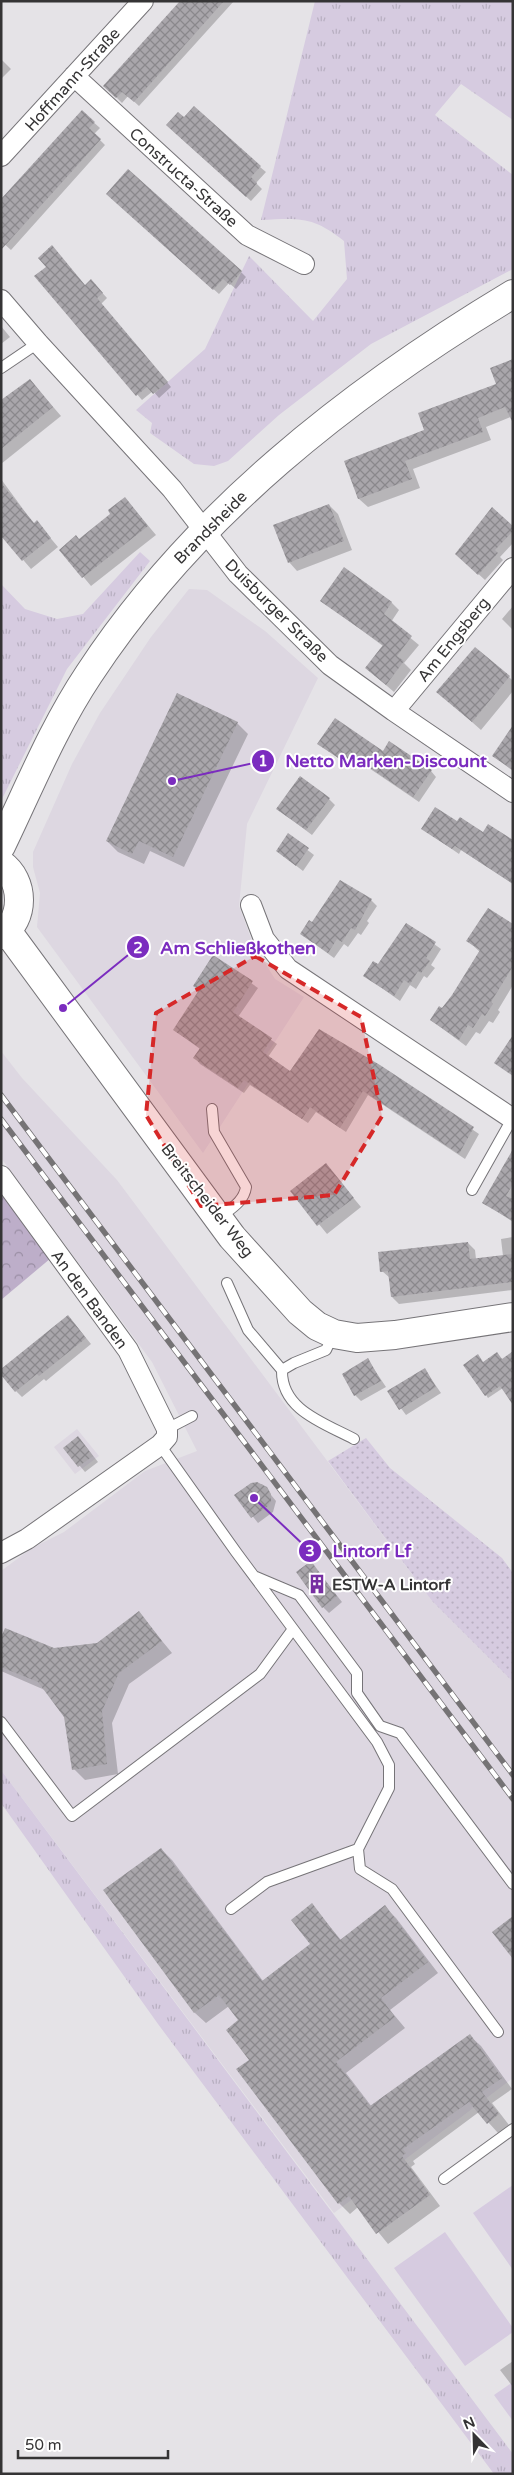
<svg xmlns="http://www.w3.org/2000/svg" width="514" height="2475" font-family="'Varela Round',sans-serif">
	<defs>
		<pattern id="grass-tufts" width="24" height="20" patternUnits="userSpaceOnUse" patternTransform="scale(1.25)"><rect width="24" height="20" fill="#d6cbe0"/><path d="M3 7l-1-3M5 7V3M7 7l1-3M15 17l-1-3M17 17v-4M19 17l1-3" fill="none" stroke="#b8afc1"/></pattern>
		<pattern id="forest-crowns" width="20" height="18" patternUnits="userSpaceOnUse" patternTransform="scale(1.25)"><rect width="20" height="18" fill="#bdaec9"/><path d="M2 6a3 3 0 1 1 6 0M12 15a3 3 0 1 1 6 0" fill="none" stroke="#9a8ea4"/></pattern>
		<pattern id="garden-dots" width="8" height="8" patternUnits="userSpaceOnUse" patternTransform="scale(1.25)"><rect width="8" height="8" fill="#d6cbe0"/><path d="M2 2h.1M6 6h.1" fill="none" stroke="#b8afc1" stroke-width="1.8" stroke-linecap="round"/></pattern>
		<pattern id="building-cross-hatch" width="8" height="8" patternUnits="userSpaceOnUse" patternTransform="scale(1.25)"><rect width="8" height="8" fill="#a9a6ab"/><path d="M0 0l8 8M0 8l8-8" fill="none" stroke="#8a888c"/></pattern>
	</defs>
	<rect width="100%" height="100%" fill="#e5e3e7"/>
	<path fill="#ddd7e1" d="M189,589L207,590L265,631L318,678L247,824L239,906L253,944L275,979L304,997L203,1153L37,927L40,893L33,867V852L72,764L100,713L151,637Z
		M1,1051L22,1078L117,1180L432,1601L513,1682V2078L334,2213L1,1770V1571L32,1548L64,1532L145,1471L197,1451L152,1362L1,1158Z
		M77,1429L99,1456L75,1474L54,1447Z"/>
	<path fill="url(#grass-tufts)" d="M315,1H513V120L461,84L435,115L513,175V269L371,344L279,415L228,461L214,466L194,464L150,433L152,423L136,410L205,349L249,256L313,321L347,279L344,241C313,216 299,218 261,220Z
		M140,552L150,561L67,669L1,801V584L25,609L57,619L83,614Z
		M1,1770L513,2454V2474H494L158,2024L1,1803Z"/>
	<path fill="url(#forest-crowns)" d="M1,1189L51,1258L1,1300Z"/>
	<path fill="url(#garden-dots)" d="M366,1438L390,1468L502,1558L513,1573V1682L432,1601L328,1461Z"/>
	<path fill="#d6cbe0" d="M513,2185V2270L473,2213Z
		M445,2232L513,2328V2332L465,2366L394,2268Z
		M513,2382V2421L494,2395Z"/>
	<path fill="#0003" d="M181,1H234L139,106L128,96L122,103L105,86Z
		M1,59L11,69L1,79Z
		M82,112L100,128L94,134L105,145L11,250L1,241Z
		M172,130L260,167L266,172L256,183L262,189L251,201Z
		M113,199L241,272L246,277L236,289L229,283L219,294Z
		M36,277L85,286H96L107,298L101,304L171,387L159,398L153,391L142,400Z
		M1,326L10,337L1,344Z
		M30,380L61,416L1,464V406Z
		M498,384L513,416L486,427L491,440L413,469L420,488L368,507L359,499L346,462L426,431Z
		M1,479L34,524L37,522L58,547L31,569L1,534Z
		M125,498L156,535L91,586L61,550L79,540L112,514Z
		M329,505L338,514L352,550L297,571L289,562Z
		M492,509L513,527V543L500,557L503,560L485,580L462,559L476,532L474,530Z
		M322,601L392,603L399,610L391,622L419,645L404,663L411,670L394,692L366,668L383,646Z
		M513,606V630L502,619Z
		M509,677L513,681V691L481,730L438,692Z
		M237,723L248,734L184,867L150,851L144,864L118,852L107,841Z
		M513,727V771L493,756Z
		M319,744L383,753L431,771L436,777L419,802L360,762L355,770Z
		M329,799L335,805L312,835L284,814Z
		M457,823L483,834L513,841V884L461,850L459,854L423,829Z
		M288,835L314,855L303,871L277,851Z
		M371,900L377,906L367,921L369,923L361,935L358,933L348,947L344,944L334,958L301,934L312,924Z
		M406,924L441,949L431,965L435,968L427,978L424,976L416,989L410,985L400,1001L365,976L378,966Z
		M513,926V985L498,1010L500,1012L493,1023L489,1021L480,1034L476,1032L466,1046L431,1020L453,996L480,952L468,941Z
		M213,956L258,988L238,1017L277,1044L268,1057L291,1072L379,1066L479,1134L465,1159L368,1095L346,1132L316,1112L308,1123L250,1085L244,1093L200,1064L195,1058L200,1049L174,1030L200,991L194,985Z
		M513,1163V1222L484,1203Z
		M326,1165L361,1207L327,1234L292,1191Z
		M513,1237V1290L399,1304L392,1297L390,1278L382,1271L468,1243L475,1250L476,1259L503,1256L501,1239Z
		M73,1322L91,1344L46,1381L44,1379L22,1397L16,1391Z
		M368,1360L386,1387L361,1401L355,1395Z
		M483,1363L503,1388L488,1398L486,1395Z
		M425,1370L441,1393L406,1415L389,1392Z
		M84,1444L98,1462L85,1472L65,1448Z
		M251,1484H262L276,1501L273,1512L258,1523L236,1495Z
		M311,1563L342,1602L329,1613L323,1607Z
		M139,1613L172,1653L129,1684L112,1723L118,1774L85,1780L74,1769L66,1717L47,1691L1,1671V1640L53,1649L98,1644Z
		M161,1849L172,1860L263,1981L311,1944L312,1905L341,1940L385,1907L396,1918L438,1973L390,2010L405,2028L346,2073L372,2107L470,2036L481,2046L512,2089L492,2103L509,2125L498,2133L479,2112L413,2161L415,2164L411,2167L440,2206L388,2244L358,2207L350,2214L339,2203L250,2060L240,2021L229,2006L206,2023L195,2013L105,1891Z
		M513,2361V2387L500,2370Z"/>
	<path fill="url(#building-cross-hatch)" d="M180,1H224L134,102L122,92L116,98L103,86Z
		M194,106L261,166L251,177L257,183L246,197L166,125L178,112L184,117Z
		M82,110L95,122L89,128L101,139L1,250V199Z
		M128,169L242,271L230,285L223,279L213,290L106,194Z
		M52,245L85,285L91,279L103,293L97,298L168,382L153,394L147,387L136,396L34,276L46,267L38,258Z
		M513,359V423L505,407L478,418L483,432L405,461L412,479L358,499L344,461L424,430L418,413L496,384L490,368Z
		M30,379L53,407L1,449V400Z
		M1,483L34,523L37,520L51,538L22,561L1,536Z
		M125,497L148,526L82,578L59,550L76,535L79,539L110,514L108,510Z
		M329,504L344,541L288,563L273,525Z
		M492,507L513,526V531L495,550L498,553L478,575L455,554Z
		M344,567L392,602L384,614L412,636L397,656L404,661L386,685L365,668L383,645L320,601Z
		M475,647L510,676L472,722L436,692Z
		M177,693L238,722L173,857L139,841L132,854L106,841Z
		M335,718L383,751L389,741L432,770L413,797L354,757L349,765L317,744Z
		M513,725V770L492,756Z
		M300,776L330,798L306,830L276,809Z
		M435,807L457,821L460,817L483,832L488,824L513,840V884L455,846L452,849L421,829Z
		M288,833L309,848L296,866L276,851Z
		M340,880L372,899L355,930L351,928L342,942L337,939L328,953L300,934L309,920L312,922Z
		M488,908L513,924V966L491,1002L493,1004L485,1016L482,1014L473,1028L468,1025L459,1040L430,1020L439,1006L442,1008L452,995L480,950L466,941Z
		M406,923L436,942L426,958L430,961L421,973L418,971L410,984L404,980L394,996L363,976L373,961L378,964Z
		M213,955L253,981L233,1012L272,1038L263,1052L290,1071L319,1029L380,1065L474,1127L459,1154L363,1091L340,1128L310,1107L302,1119L244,1080L238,1088L193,1058L200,1048L173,1030L199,990L193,986Z
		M513,1035V1076L494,1063Z
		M513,1149V1184L506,1196L513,1199V1221L482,1203Z
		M326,1163L354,1198L317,1226L290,1191Z
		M468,1242L470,1259L513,1254V1282L391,1297L388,1271L380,1272L378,1252Z
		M68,1315L86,1338L39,1376L37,1374L15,1392L1,1375V1369Z
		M513,1351V1405L500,1386L485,1396L463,1365L478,1354L483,1362L497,1352L502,1359Z
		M368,1358L381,1381L354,1396L342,1374Z
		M425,1368L436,1387L399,1410L387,1391Z
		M78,1436L93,1456L78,1467L63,1448Z
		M257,1482L267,1487L271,1494V1501L268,1506L251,1518L234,1495L251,1483Z
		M311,1561L337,1596L322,1608L296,1572Z
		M139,1611L162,1641L119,1673L102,1711L107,1764L72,1770L64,1717L38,1682L1,1667V1637L5,1628L54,1648L97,1643Z
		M161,1848L262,1981L310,1944L291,1920L312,1903L340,1940L385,1905L428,1962L381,1998L395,2017L336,2062L370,2106L470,2034L502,2078L482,2092L499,2114L487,2124L469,2102L403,2149L406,2153L402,2156L430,2195L376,2234L349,2196L338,2204L236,2069L249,2060L226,2030L238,2020L219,1995L194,2013L103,1890Z
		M513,1916V1959L492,1932Z"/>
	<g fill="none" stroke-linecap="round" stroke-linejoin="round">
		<defs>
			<path id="lane" d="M1,368L38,343
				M212,1109L214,1132L246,1187C244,1202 230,1209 219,1218
				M472,1190L512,1119
				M227,1283L248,1330L282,1370
				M333,1335L326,1350L294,1363L282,1370C281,1410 324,1423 354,1439
				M167,1429L192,1416
				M160,1445L236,1552L377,1742L389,1765V1788L358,1849L267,1882L231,1909
				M254,1576L299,1595L357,1673V1693L380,1726L400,1733L513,1884
				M1,1722L72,1816L260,1674L293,1629
				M358,1849L360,1869L392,1889L498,2032
				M444,2179L513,2129"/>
			<path id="street" d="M74,76L247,235L304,264
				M1,156L143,1
				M1,300L38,343L172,489L238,574L330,665L394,711L513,792
				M394,711L513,568
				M251,905L264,939L288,969L513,1119
				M1,1176L128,1350L167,1429V1437L160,1445L27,1539L1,1553"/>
			<path id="secondary" d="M1,846C29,788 53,728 89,674C194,514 350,392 513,294
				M1,864C25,881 25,919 1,935
				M7,931L232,1237L300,1312L317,1326L334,1334L357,1338L395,1335L513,1317"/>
		</defs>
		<use href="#lane" stroke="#767478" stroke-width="12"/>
		<use href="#street" stroke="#767478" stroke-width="22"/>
		<use href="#secondary" stroke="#767478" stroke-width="30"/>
		<use href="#lane" stroke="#fff" stroke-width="10"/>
		<use href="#street" stroke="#fff" stroke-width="20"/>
		<use href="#secondary" stroke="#fff" stroke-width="28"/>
		<defs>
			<path id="rail" d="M1,1095L513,1775
				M1,1119L513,1799"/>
		</defs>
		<use href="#rail" stroke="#757375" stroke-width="5.5"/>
		<use href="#rail" stroke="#fff" stroke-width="4" stroke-dasharray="11" stroke-linecap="butt"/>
	</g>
	<path fill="#d62828" fill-opacity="0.2" stroke="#d62828" stroke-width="4" stroke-dasharray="10 6" stroke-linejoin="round" d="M255,956L361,1017L382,1116L334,1195L201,1206L146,1115L156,1013Z"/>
	<defs>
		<symbol id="building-bare" viewBox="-9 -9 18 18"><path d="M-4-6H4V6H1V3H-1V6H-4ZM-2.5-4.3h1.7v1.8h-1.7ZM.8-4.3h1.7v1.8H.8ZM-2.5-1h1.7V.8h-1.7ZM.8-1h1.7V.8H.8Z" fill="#772fa2" stroke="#fff" stroke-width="2.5" paint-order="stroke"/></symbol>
	</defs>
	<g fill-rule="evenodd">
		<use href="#building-bare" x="303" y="1570" width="28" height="28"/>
	</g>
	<g text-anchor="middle" stroke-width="4" stroke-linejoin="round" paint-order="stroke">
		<g font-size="16" fill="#353435" stroke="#fff">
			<text transform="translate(72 79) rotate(-48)" y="6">Hoffmann-Straße</text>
			<text transform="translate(184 177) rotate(42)" y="6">Constructa-Straße</text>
			<text transform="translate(210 527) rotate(-45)" y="6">Brandsheide</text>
			<text transform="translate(277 610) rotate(45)" y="6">Duisburger Straße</text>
			<text transform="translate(453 639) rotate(-51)" y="6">Am Engsberg</text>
			<text transform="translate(208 1200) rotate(52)" y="6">Breitscheider Weg</text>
			<text transform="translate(90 1299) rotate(54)" y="6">An den Banden</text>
		</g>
		<g font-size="16" font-weight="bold" fill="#353435" stroke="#fff" text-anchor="start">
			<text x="332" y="1590">ESTW-A Lintorf</text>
		</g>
	</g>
	<path fill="none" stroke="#7b2cbf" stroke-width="2" d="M172 781L263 761M63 1008L138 947M254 1498L310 1551"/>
	<g fill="#7b2cbf" stroke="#fff" stroke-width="2">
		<circle cx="172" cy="781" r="5"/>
		<circle cx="63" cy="1008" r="5"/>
		<circle cx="254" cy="1498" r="5"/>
		<circle cx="263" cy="761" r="12"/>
		<circle cx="138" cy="947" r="12"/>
		<circle cx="310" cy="1551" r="12"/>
	</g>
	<g font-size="15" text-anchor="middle" font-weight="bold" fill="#fff">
		<text x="263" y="766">1</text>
		<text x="138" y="953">2</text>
		<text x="310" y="1556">3</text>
	</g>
	<g font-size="18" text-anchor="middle" font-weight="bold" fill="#7b2cbf" stroke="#fff" stroke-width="4" stroke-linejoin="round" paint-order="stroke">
		<text x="386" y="767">Netto Marken-Discount</text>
		<text x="238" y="954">Am Schließkothen</text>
		<text x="372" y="1557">Lintorf Lf</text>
	</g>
	<rect width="514" height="2475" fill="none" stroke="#353435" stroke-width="5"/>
	<g transform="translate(474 2435) rotate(337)" stroke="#ffffff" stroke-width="4" paint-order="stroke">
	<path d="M0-4L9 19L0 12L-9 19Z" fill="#353435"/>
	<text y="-8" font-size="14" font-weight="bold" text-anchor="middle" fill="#353435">N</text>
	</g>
	<path d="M18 2450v8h150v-8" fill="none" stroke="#353435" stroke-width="2.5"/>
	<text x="25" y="2450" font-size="15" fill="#353435" stroke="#ffffff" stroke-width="4" paint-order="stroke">50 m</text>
</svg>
